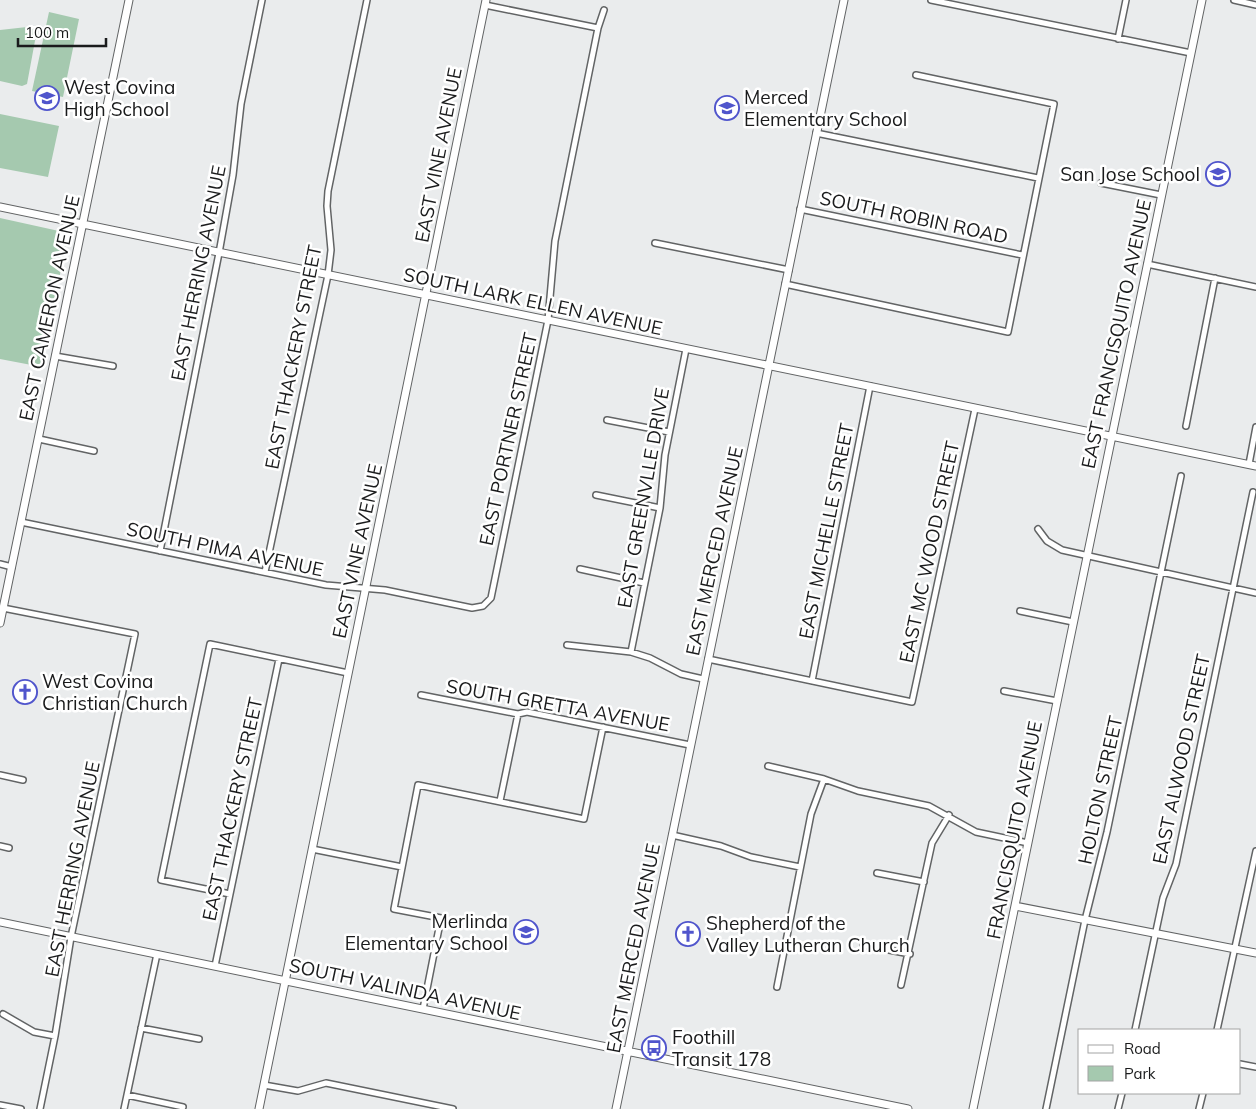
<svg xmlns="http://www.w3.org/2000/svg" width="1256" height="1109" font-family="Mulish,sans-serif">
	<rect width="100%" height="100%" fill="#eaeced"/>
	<path fill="#a5c9af" d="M49,12L79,19L63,97L32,91Z
		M27,27L37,30L27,84L22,86L0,81V30Z
		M0,114L59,126L48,177L0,168Z
		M0,218L68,233L42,367L0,359Z"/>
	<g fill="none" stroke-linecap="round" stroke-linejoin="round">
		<defs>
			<path id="street" d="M931,0L1191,53
				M1234,0L1256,5
				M485,5L598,28
				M1118,39L1126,0
				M816,133L1038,178
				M1101,183L1161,195
				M800,209L1022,255
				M655,243L789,270
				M1147,264L1256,287
				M785,284L1008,332L1054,104L916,75
				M55,356L113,366
				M607,420L669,432
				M1186,426L1215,278
				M39,439L94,451
				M1249,464L1256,427
				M596,495L660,508
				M21,522L326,585L385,590L472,608L483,606L491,598L548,320L555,241L598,28L604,10
				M1038,529L1047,541L1062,550L1256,593
				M160,551L219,253L233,175L241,104L262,0
				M0,564L12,567
				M580,569L644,583
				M265,572L328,275L331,250L327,206L328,191L367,0
				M3,608L135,634L71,937L55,1036L40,1109
				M1020,611L1073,622
				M567,645L631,652L650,658L681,674L703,679
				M631,652L660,508L665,455L686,349
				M708,659L912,702L975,409
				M812,681L870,386
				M1004,691L1057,701
				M421,695L518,714L527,712L690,745
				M768,766L824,779L858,791L929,806L976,832L1028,843
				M0,775L23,780
				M500,801L518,714
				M672,835L721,846L751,857L800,867
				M0,846L9,848
				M312,849L402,867
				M877,873L924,882
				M230,894L161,880L210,644L348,673
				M863,945L910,954
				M215,966L279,659
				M901,985L932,843L949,815
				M777,987L811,814L824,779
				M423,1009L441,918L394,909L418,785L584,819L603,727
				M3,1014L34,1032L55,1036
				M141,1028L199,1039
				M1135,1030L1163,898L1176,864L1253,492
				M1217,1030L1256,851
				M1240,1064L1256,1067
				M264,1085L298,1091L326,1083L453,1109
				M127,1095L183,1107
				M0,1105L21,1109
				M124,1109L157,954
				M1046,1109L1085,920L1107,832L1181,476
				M1118,1109L1122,1093
				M1199,1109L1203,1093"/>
			<path id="secondary" d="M0,207L1256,466
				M0,623L129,0
				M1015,906L1256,953
				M0,922L908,1109
				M259,1109L486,0
				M616,1109L844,0
				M973,1109L1202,0"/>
		</defs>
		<use href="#street" stroke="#626465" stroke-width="8"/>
		<use href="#secondary" stroke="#626465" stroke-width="9"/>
		<use href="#street" stroke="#fff" stroke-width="5"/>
		<use href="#secondary" stroke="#fff" stroke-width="7"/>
	</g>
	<defs>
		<symbol id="school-ring" viewBox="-11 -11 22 22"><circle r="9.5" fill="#fff" stroke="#5055cc" stroke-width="1.5"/><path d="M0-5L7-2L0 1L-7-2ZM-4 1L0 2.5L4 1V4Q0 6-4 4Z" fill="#5055cc"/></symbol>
		<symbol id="church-ring" viewBox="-11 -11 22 22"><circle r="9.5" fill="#fff" stroke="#5055cc" stroke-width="1.5"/><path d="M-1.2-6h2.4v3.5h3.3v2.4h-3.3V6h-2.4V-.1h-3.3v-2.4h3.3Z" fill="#5055cc"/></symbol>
		<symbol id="bus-ring" viewBox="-11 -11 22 22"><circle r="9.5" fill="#fff" stroke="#5055cc" stroke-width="1.5"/><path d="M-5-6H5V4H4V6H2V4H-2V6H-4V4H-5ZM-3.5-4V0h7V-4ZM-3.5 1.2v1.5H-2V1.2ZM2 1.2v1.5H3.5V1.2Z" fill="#5055cc"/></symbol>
	</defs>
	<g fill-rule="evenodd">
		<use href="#school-ring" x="33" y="84" width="28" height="28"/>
		<use href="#school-ring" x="713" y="94" width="28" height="28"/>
		<use href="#school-ring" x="1204" y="160" width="28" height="28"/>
		<use href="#church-ring" x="11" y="678" width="28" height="28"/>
		<use href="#school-ring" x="512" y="918" width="28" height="28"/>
		<use href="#church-ring" x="674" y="920" width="28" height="28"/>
		<use href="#bus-ring" x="640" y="1034" width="28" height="28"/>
	</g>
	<g text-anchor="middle" stroke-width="5" stroke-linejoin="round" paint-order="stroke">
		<g font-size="19" fill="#1a1b1c" stroke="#fff" text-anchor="start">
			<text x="64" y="94">West Covina<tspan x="64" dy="22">High School</tspan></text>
			<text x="744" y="104">Merced<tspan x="744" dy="22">Elementary School</tspan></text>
			<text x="1200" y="181" text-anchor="end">San Jose School</text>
			<text x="42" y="688">West Covina<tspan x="42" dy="22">Christian Church</tspan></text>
			<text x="508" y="928" text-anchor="end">Merlinda<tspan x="508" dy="22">Elementary School</tspan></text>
			<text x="706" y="930">Shepherd of the<tspan x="706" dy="22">Valley Lutheran Church</tspan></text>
			<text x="672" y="1044">Foothill<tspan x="672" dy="22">Transit 178</tspan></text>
		</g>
		<g font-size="19" fill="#1a1b1c" stroke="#fff">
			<text transform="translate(438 155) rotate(-79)" y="7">EAST VINE AVENUE</text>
			<text transform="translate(914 217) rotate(12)" y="7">SOUTH ROBIN ROAD</text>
			<text transform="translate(198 273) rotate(-79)" y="7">EAST HERRING AVENUE</text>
			<text transform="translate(533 301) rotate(12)" y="7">SOUTH LARK ELLEN AVENUE</text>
			<text transform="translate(49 308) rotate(-78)" y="7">EAST CAMERON AVENUE</text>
			<text transform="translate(1116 334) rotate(-78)" y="7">EAST FRANCISQUITO AVENUE</text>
			<text transform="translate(293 357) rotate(-79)" y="7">EAST THACKERY STREET</text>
			<text transform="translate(508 439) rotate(-78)" y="7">EAST PORTNER STREET</text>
			<text transform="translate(643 498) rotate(-80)" y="7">EAST GREENVLLE DRIVE</text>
			<text transform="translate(826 531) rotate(-79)" y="7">EAST MICHELLE STREET</text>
			<text transform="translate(225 549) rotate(12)" y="7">SOUTH PIMA AVENUE</text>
			<text transform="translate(357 551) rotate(-78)" y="7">EAST VINE AVENUE</text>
			<text transform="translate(714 551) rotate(-78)" y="7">EAST MERCED AVENUE</text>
			<text transform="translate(929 552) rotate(-78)" y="7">EAST MC WOOD STREET</text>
			<text transform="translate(558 705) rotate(10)" y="7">SOUTH GRETTA AVENUE</text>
			<text transform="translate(1181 759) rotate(-78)" y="7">EAST ALWOOD STREET</text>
			<text transform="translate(1100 790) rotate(-78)" y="7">HOLTON STREET</text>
			<text transform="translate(232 809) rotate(-78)" y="7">EAST THACKERY STREET</text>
			<text transform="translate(1014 830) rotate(-79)" y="7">FRANCISQUITO AVENUE</text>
			<text transform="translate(72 869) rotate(-79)" y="7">EAST HERRING AVENUE</text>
			<text transform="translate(633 948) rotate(-79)" y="7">EAST MERCED AVENUE</text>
			<text transform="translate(405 989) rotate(12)" y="7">SOUTH VALINDA AVENUE</text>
		</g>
	</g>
	<rect x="1078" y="1029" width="162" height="65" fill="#ffffff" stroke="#a3a4a4"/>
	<rect x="1088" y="1045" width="25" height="8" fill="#ffffff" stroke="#a3a4a4"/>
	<text x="1124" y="1054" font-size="15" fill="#1a1b1c">Road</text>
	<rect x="1088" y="1066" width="25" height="15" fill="#a5c9af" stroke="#a3a4a4"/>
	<text x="1124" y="1079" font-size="15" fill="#1a1b1c">Park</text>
	<path d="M18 38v8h88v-8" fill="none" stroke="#1a1b1c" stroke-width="2.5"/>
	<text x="25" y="38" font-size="15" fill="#1a1b1c" stroke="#ffffff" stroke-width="4" paint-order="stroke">100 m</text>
</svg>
